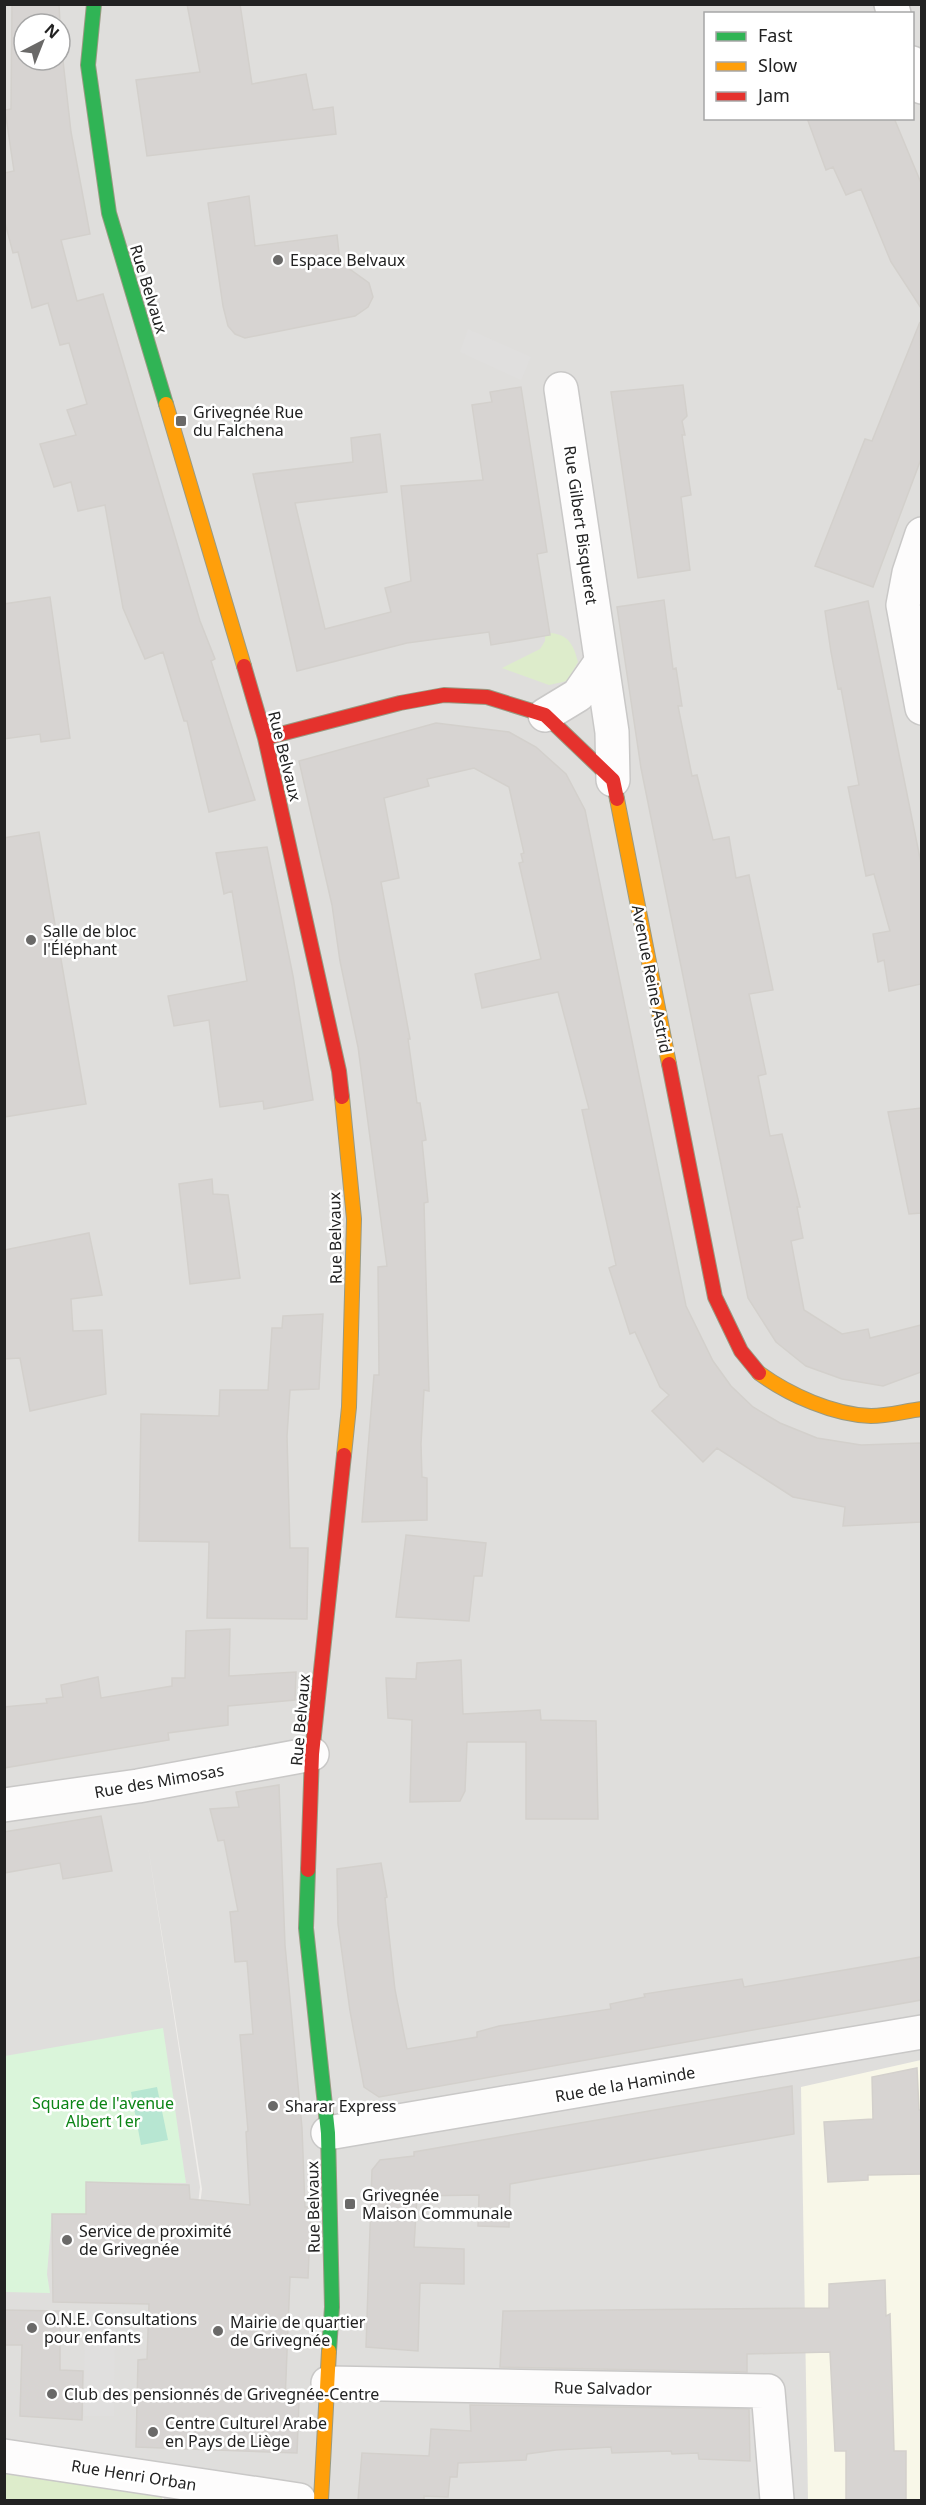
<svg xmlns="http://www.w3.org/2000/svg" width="926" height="2505" font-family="'Noto Sans',sans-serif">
	<rect width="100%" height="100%" fill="#f0eeeb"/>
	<path fill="#dfdedc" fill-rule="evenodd" d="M4,5H921V2500H164L165,2481L5,2450ZM706,14H912V118H706ZM24,24H60V60H24ZM148,1846L202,2189L179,2372L200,2187Z"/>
	<path fill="#f8f7e8" d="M921,2060V2500H808L801,2087Z"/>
	<path fill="#ddeccb" d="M550,633C569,634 574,646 578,662L567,681L549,685L502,668L540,649L545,641V636Z
		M5,2457L162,2483V2500H5Z"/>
	<path fill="#daf5da" d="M163,2028L186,2183L86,2182V2214H52L47,2274L50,2293L5,2292V2056Z"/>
	<path fill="#b7e6d2" d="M157,2087L168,2140L141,2145L131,2092Z"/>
	<path fill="#e0dfde" d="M468,329L531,357L521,380L460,352Z
		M85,2310H115L114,2416H84Z"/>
	<path fill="#d7d4d2" stroke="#d3d0cc" stroke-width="1.5" d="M12,4H59L60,24H24V60H60V34L71,132L90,234L61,240L77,301L103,294L200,621L215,659L211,661L255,800L209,812L187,721H184L163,652L145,659L123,608L105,505L78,511L71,482L54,487L40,444L76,435L67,410L87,404L69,343L60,345L48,303L32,308L18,252L13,253L4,219V173L14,171L5,110L11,109Z
		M187,4H240L252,84L306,74L313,110L333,107L336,134L147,156L136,80L200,72Z
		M807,118H894L921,183V308L891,262L861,189L846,195L833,167L826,170Z
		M249,196L255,246L337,235L340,262L369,283L373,297L368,307L355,316L245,338L235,334L228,326L223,306L208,203Z
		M920,322L921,459L873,587L815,566L865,439L872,441Z
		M683,385L687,416L682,421L685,435H682L691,495L681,497L690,570L638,578L611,392Z
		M521,387L547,552L537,554L550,635L491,645L489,632L407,643L297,671L253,474L353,462L351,438L380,434L387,492L295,503L325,629L391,612L385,588L411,581L401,486L483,480L472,405L492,402L490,392Z
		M50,597L70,738L41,742L40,734L4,739V604Z
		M664,600L673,669L676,668L682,706H678L692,776L697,775L713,840L729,837L736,878L749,875L773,990L749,994L766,1074L758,1076L770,1136L782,1134L800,1207H797L803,1238L791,1241L804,1310L842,1334L868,1329L870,1338L921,1325V1372L883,1386L842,1379L806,1366L776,1342L748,1298L641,768L617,607Z
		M868,601L921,863V984L889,991L884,960L878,962L873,934L890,931L874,874L866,876L848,787L859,785L841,688L838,689L831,652L825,611Z
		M436,723L509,732L536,747L566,774L585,810L686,1306L713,1361L731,1386L753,1407L780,1423L817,1438L861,1445L921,1443V1522L843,1526L845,1507L793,1497L717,1448L703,1462L652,1411L669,1395L660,1387L635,1332L630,1334L609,1268L616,1265L582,1110L589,1109L558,992L482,1008L475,974L541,959L519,863L523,862L521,854L524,853L509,787L474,768L427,779L429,786L384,798L399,878L381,882L410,1039H408L417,1103H420L426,1140L422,1141L428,1202L424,1203L429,1391L424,1390L421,1444L422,1477L427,1478V1520L362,1522L374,1375H379L378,1267L387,1266L358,1047L340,961L332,905L299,761Z
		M39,832L86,1104L4,1117V838Z
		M267,847L293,976L313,1100L264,1109L263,1101L220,1107L209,1020L174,1026L168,996L247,981L232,891L224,894L216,853Z
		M921,1108V1213L909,1214L888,1112Z
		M212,1179L213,1194L228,1195L240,1278L190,1284L179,1184Z
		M89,1233L102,1295L71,1299L73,1331L102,1330L106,1394L30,1411L20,1358L4,1359V1250Z
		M323,1314L319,1389L290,1390L287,1436L290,1548H308L307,1619L207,1618L209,1542L139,1541L141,1414L219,1416L220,1390H268L272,1328H282L283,1316Z
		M406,1535L486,1543L482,1576H474L469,1621L396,1617Z
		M230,1629L229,1676L296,1672L295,1700L228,1706V1725L168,1733L169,1740L4,1768V1707L47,1703L46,1699L63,1697L61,1685L98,1677L101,1698L172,1686V1678H185L186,1631Z
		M461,1660L463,1714L540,1710L541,1720L596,1721L598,1819H526V1742H467L465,1791L460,1801L410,1802L412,1720L388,1718L386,1678L416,1679L417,1663Z
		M279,1785L285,1945L302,2128L305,2207H311L308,2278L290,2277L285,2402H299L297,2453L136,2447L138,2360L147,2359L149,2304L53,2302L52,2214H86V2182L189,2185L190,2199L250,2205L246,2132L248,2131L240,2035L253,2034L247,1961L235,1962L230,1912L238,1911L224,1840L218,1841L210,1809L239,1807L236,1792Z
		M101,1816L112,1871L63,1879L60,1863L4,1873V1832Z
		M381,1863L387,1897L385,1898L395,1990L407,2049L477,2037V2032L499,2026L611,2009L610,2004L645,1997L644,1994L742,1979L744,1987L921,1957V2000L379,2097L364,2087L350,2011L338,1924L337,1869Z
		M917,2068L919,2110H921V2174L868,2175V2180L828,2182L824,2122L873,2119L872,2077Z
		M792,2086L794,2134L510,2184L509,2227L478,2226L479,2195L417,2196L414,2247L464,2249V2284L420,2283L418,2351L366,2347L372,2170L380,2160L414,2156V2152Z
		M885,2280L886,2316L890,2314L894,2451H906V2500H846V2451H835L830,2352L747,2354V2372L500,2367L503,2311L829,2308V2284Z
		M4,2310L60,2311V2370L83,2371L82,2420L20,2416L22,2345H4Z
		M470,2405L749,2409L750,2461L699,2459L698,2453L672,2454L671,2451L612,2453L611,2447L556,2450L527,2454L526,2460L458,2463L457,2477H450L448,2497L424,2496V2500H358L362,2453L429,2456L431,2429L471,2431Z"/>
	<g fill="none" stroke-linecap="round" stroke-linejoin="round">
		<defs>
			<path id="street" d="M891,4L894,14
				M912,63L922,87
				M561,389L612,732L613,780
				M922,534L909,573L903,605L922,708
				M545,715L578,695L601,662
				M4,1805L138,1786L312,1754
				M328,2133L922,2032
				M328,2383L768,2391L777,2500
				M4,2456L299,2500"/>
			<path id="fast" d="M94,4L88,65L109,213L166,404
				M308,1870L306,1928L328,2133L332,2307L329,2351"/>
			<path id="slow" d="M166,404L244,666
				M617,799L669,1064
				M342,1097L354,1219L349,1407L344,1455
				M759,1373C789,1395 834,1415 871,1416C888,1416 905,1411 922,1409
				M321,2500L329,2351"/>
			<path id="jam" d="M244,666L265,738L339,1071L342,1097
				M265,738L400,703L444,695L487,697L545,715L613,780L617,799
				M669,1064L715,1297L741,1351L759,1373
				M308,1870L312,1754L344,1455"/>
		</defs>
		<use href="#street" stroke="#c9c8c7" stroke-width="36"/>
		<use href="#fast" stroke="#999a82" stroke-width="16"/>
		<use href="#slow" stroke="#999a82" stroke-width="16"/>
		<use href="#jam" stroke="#999a82" stroke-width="16"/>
		<use href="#street" stroke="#fdfcfc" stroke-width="33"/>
		<use href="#fast" stroke="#30b455" stroke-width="14"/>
		<use href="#slow" stroke="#ff9f0a" stroke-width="14"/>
		<use href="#jam" stroke="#e5322d" stroke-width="14"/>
	</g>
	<g fill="#6a6968" stroke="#fff" stroke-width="2">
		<circle cx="278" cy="260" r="6"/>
		<rect x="175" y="415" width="12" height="12" rx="3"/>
		<circle cx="31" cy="940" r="6"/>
		<circle cx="273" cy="2106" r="6"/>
		<rect x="344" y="2198" width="12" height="12" rx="3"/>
		<circle cx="67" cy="2240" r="6"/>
		<circle cx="32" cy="2328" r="6"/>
		<circle cx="218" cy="2331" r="6"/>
		<circle cx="52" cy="2394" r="6"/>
		<circle cx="153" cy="2432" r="6"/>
	</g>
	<g text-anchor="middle" stroke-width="5" stroke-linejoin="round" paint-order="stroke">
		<g font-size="16" fill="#222" stroke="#fff" text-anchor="start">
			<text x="290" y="266">Espace Belvaux</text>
			<text x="193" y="418">Grivegnée Rue<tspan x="193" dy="18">du Falchena</tspan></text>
			<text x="43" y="937">Salle de bloc<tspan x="43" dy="18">l'Éléphant</tspan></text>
			<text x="285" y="2112">Sharar Express</text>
			<text x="362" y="2201">Grivegnée<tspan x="362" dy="18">Maison Communale</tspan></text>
			<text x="79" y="2237">Service de proximité<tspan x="79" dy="18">de Grivegnée</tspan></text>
			<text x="44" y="2325">O.N.E. Consultations<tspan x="44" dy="18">pour enfants</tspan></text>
			<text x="230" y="2328">Mairie de quartier<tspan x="230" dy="18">de Grivegnée</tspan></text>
			<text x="64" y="2400">Club des pensionnés de Grivegnée-Centre</text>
			<text x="165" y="2429">Centre Culturel Arabe<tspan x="165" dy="18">en Pays de Liège</tspan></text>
		</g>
		<g font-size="16" fill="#222" stroke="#fff">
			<text transform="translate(149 289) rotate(73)" y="6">Rue Belvaux</text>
			<text transform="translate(581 525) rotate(82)" y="6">Rue Gilbert Bisqueret</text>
			<text transform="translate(285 756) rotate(76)" y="6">Rue Belvaux</text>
			<text transform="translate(652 979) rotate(79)" y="6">Avenue Reine Astrid</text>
			<text transform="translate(335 1238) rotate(-91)" y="6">Rue Belvaux</text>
			<text transform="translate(300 1720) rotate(-85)" y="6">Rue Belvaux</text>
			<text transform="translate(159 1781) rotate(-10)" y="6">Rue des Mimosas</text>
			<text transform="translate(625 2084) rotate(-10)" y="6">Rue de la Haminde</text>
			<text transform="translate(313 2207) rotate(-91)" y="6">Rue Belvaux</text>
			<text transform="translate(603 2388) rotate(1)" y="6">Rue Salvador</text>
			<text transform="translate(134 2475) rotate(9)" y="6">Rue Henri Orban</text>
		</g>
		<g font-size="16" fill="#0c8416" stroke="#fff">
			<text x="103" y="2109">Square de l'avenue<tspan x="103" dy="18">Albert 1er</tspan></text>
		</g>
	</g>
	<rect width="926" height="2505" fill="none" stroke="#222222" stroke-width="12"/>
	<rect x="704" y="12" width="210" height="108" fill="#ffffff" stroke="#a7a7a7" stroke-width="1.5"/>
	<rect x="716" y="32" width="30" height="9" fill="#30b455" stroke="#a7a7a7" stroke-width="1.5"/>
	<text x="758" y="42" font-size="18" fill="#222222">Fast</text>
	<rect x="716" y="62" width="30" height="9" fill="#ff9f0a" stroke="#a7a7a7" stroke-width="1.5"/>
	<text x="758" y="72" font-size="18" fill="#222222">Slow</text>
	<rect x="716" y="92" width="30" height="9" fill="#e5322d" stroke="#a7a7a7" stroke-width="1.5"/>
	<text x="758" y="102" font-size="18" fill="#222222">Jam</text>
	<g transform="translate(42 42) rotate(42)"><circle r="28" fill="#ffffff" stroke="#a7a7a7" stroke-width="1.5"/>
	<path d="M0-4.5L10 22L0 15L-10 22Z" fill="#6a6968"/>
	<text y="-9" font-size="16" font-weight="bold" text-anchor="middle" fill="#222222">N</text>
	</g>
</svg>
